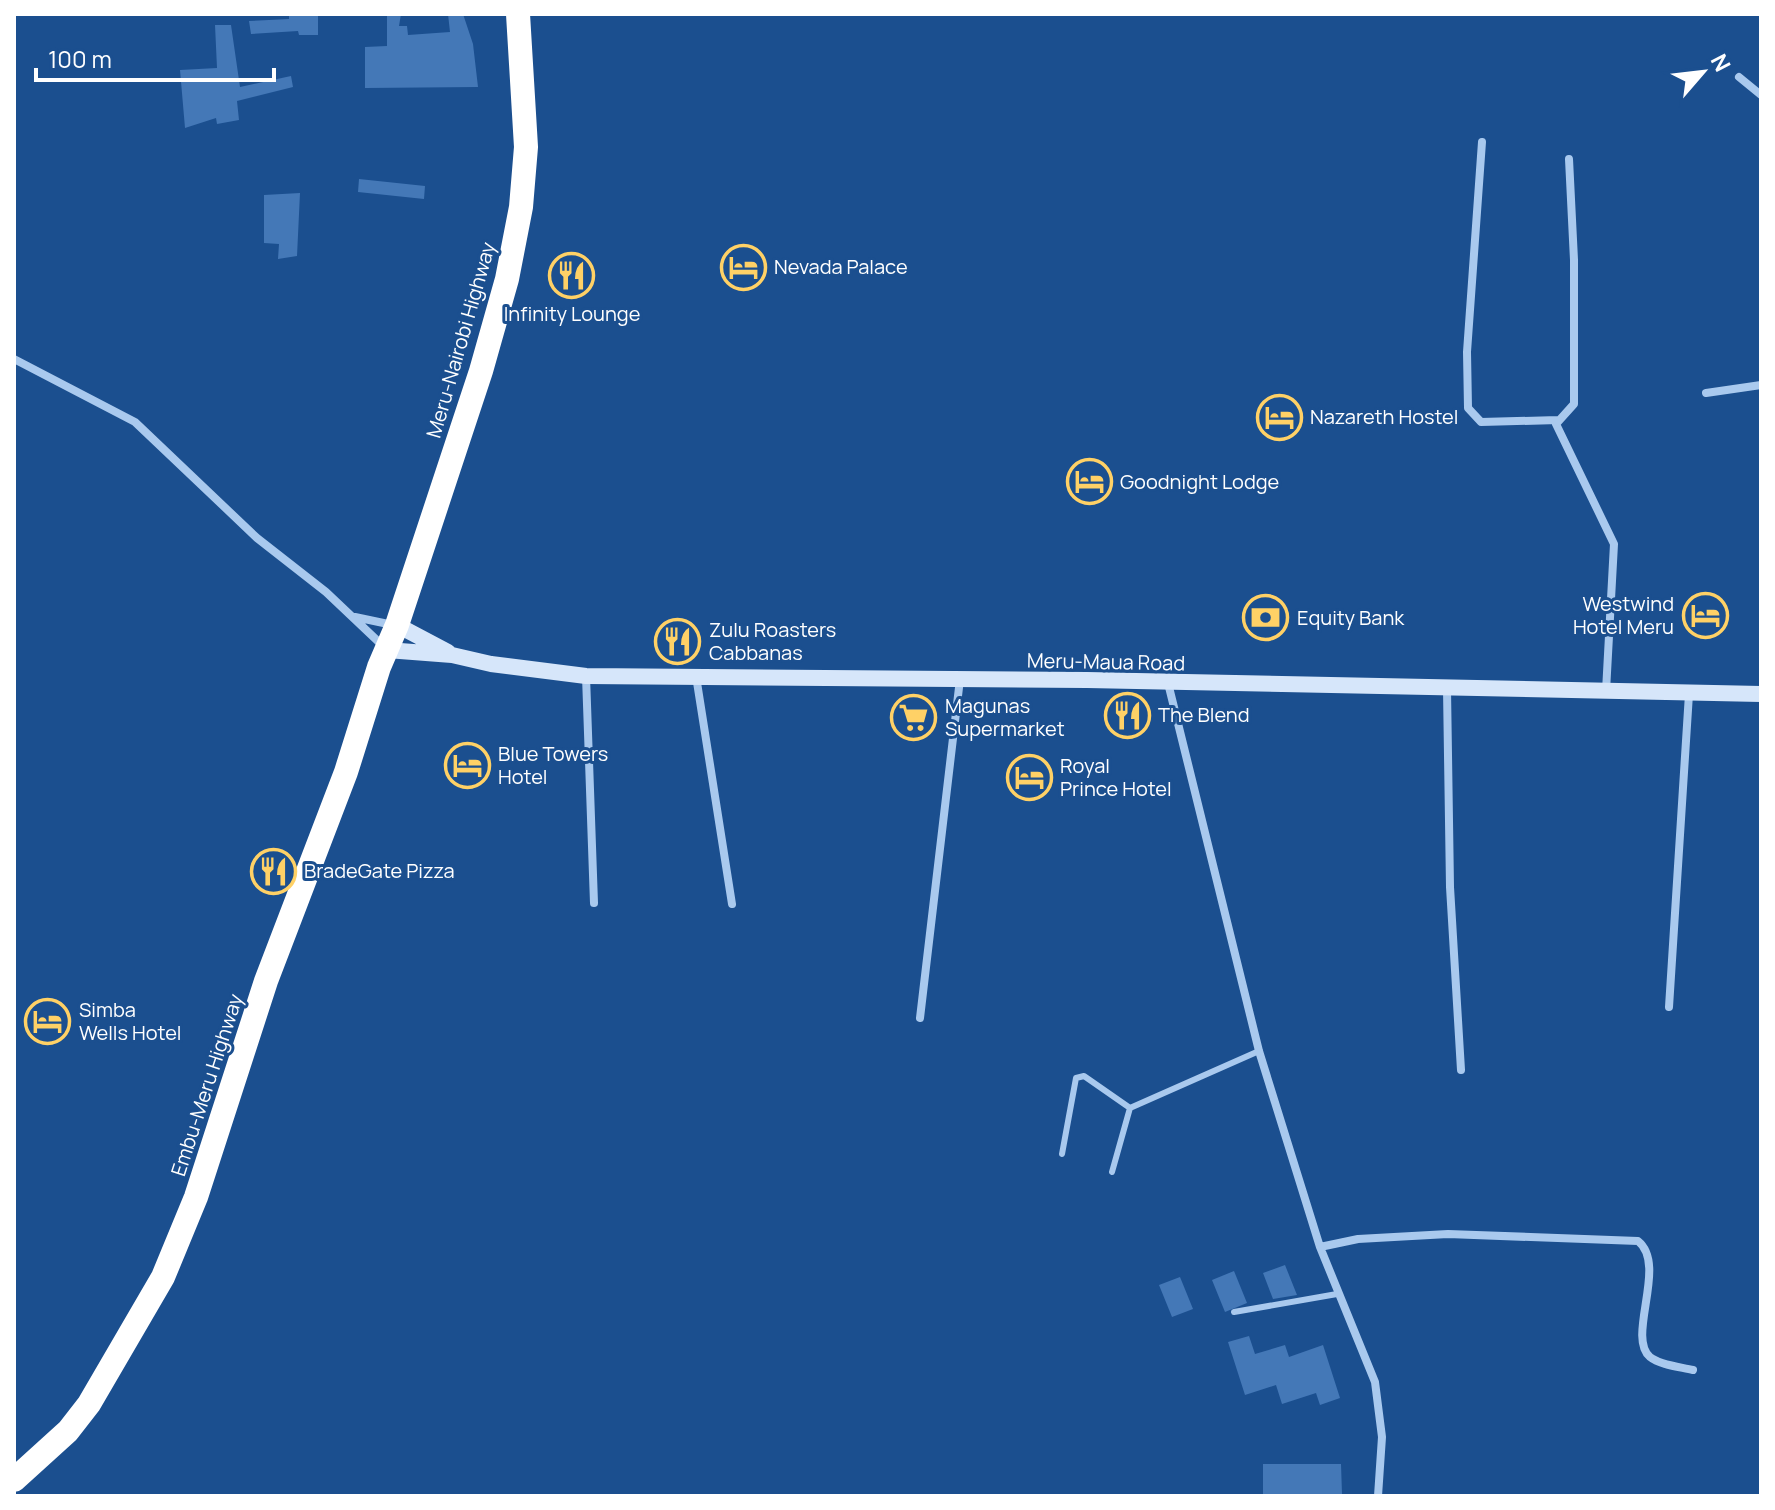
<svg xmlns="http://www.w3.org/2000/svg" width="1775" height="1510" font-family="Manrope,sans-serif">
	<rect width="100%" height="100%" fill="#1b4f8f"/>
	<path fill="#4478b7" d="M289,14H318V35H299L298,31L251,34L249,21L289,19Z
		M387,14H401L399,26H407L408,35L450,32L448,14H463L473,44L478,87L365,88V47L387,46Z
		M215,25H231L240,87L291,76L293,87L237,101L239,120L217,124L216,118L185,128L180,70L217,68Z
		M359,179L425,186L424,199L358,192Z
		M300,193L297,256L278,259L279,244L264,243V195Z
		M1285,1265L1297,1295L1273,1299L1263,1273Z
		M1234,1271L1247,1303L1225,1312L1212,1280Z
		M1180,1277L1193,1309L1172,1317L1159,1285Z
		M1249,1336L1255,1354L1285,1345L1289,1357L1323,1345L1340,1398L1320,1405L1316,1393L1282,1404L1276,1385L1245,1395L1228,1342Z
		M1263,1464H1341L1342,1494H1263Z"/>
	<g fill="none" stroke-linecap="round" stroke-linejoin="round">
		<path stroke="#a9c9ee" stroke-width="6" d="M1062,1154L1076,1078L1084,1076L1130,1108
			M1112,1172L1130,1108L1259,1051
			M1234,1312L1337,1294"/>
		<path stroke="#a9c9ee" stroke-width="8" d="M1739,77L1761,95
			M1482,142L1467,352L1468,408L1481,422L1558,420
			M1569,159L1574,260V404L1556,424L1614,544L1606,691
			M14,359L135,422L257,538L326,592L383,646
			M1706,393L1761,385
			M355,617L393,625
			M586,676L594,903
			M696,676L732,904
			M1168,683L1259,1051L1320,1247L1375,1382L1382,1437L1378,1496
			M1447,689L1450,887L1461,1070
			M1669,1007L1689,694
			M920,1018L960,679
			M1320,1247L1358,1239L1448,1234L1638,1241C1668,1265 1626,1337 1650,1357C1660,1365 1681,1367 1693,1370"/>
		<path stroke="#d6e6fa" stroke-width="16" d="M397,625L448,652
			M387,650L452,655L491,664L586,676L1087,680L1761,694"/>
		<path stroke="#fff" stroke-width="24" d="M14,1480L68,1431L89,1404L163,1277L196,1197L266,981L346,772L379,667L397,625L481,371L507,279L521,207L526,147L518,14"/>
	</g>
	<defs>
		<symbol id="hotel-ring" viewBox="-11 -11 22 22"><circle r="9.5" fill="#1b4f8f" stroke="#ffd166" stroke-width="1.5"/><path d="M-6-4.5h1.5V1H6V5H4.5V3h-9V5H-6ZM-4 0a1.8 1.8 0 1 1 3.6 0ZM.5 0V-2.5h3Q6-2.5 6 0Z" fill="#ffd166"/></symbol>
		<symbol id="restaurant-ring" viewBox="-11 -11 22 22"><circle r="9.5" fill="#1b4f8f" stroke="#ffd166" stroke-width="1.5"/><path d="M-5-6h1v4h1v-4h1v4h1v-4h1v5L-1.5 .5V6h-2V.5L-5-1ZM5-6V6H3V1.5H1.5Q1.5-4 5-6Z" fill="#ffd166"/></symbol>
		<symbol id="bank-ring" viewBox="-11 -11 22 22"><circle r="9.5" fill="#1b4f8f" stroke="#ffd166" stroke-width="1.5"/><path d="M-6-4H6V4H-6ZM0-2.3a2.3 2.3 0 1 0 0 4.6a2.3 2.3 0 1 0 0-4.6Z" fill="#ffd166"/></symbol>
		<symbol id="supermarket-ring" viewBox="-11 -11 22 22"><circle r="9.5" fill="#1b4f8f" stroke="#ffd166" stroke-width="1.5"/><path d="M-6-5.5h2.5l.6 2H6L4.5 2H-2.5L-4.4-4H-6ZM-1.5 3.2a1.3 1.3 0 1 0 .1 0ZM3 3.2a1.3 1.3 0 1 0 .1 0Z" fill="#ffd166"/></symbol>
	</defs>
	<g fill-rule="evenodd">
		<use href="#hotel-ring" x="718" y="242" width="51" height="51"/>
		<use href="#restaurant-ring" x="546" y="250" width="51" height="51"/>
		<use href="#hotel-ring" x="1254" y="392" width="51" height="51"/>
		<use href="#hotel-ring" x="1064" y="456" width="51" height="51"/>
		<use href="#hotel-ring" x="1680" y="590" width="51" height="51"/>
		<use href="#bank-ring" x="1240" y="592" width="51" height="51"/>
		<use href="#restaurant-ring" x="652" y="616" width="51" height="51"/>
		<use href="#restaurant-ring" x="1102" y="690" width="51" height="51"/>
		<use href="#supermarket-ring" x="888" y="692" width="51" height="51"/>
		<use href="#hotel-ring" x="442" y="740" width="51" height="51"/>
		<use href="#hotel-ring" x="1004" y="752" width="51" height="51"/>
		<use href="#restaurant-ring" x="248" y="846" width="51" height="51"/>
		<use href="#hotel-ring" x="22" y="996" width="51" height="51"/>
	</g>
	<g text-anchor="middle" stroke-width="6" stroke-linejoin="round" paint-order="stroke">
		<g font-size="20" fill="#fff" stroke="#1b4f8f" text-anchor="start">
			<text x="774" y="274">Nevada Palace</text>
			<text x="572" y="321" text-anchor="middle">Infinity Lounge</text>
			<text x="1310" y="424">Nazareth Hostel</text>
			<text x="1120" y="489">Goodnight Lodge</text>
			<text x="1674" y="611" text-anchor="end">Westwind<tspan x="1674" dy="23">Hotel Meru</tspan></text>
			<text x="1297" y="625">Equity Bank</text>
			<text x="709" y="637">Zulu Roasters<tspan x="709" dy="23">Cabbanas</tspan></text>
			<text x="945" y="713">Magunas<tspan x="945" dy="23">Supermarket</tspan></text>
			<text x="1158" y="722">The Blend</text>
			<text x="498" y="761">Blue Towers<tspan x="498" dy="23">Hotel</tspan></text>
			<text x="1060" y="773">Royal<tspan x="1060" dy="23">Prince Hotel</tspan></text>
			<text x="304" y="878">BradeGate Pizza</text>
			<text x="79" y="1017">Simba<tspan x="79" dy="23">Wells Hotel</tspan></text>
		</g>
		<g font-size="20" fill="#fff" stroke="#1b4f8f">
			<text transform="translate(461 340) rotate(-74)" y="7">Meru-Nairobi Highway</text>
			<text transform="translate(1106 662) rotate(1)" y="7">Meru-Maua Road</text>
			<text transform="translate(207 1085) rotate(-72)" y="7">Embu-Meru Highway</text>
		</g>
	</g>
	<rect width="1775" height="1510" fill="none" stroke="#ffffff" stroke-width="32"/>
	<g transform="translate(1703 72) rotate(62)" stroke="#1b4f8f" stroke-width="6" paint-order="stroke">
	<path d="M0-6L14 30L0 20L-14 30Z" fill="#ffffff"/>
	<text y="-12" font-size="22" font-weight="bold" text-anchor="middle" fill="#ffffff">N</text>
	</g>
	<path d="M36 68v12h238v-12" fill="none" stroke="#ffffff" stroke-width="4"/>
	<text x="48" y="68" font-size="24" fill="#ffffff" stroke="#1b4f8f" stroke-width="6" paint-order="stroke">100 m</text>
</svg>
